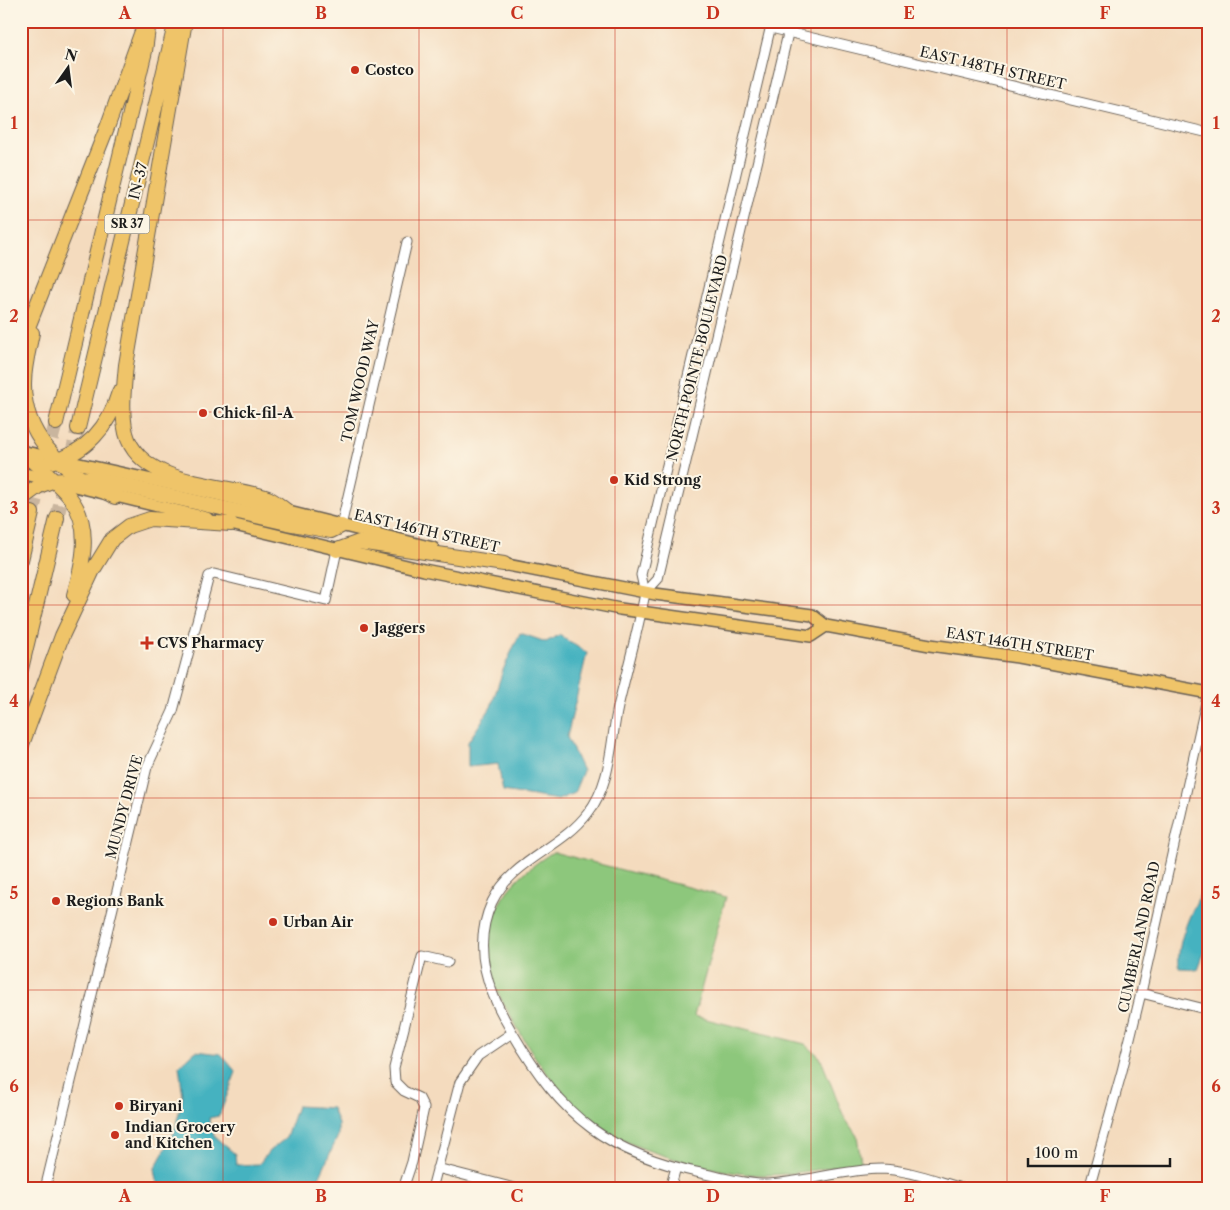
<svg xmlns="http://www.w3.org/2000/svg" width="1230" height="1210" font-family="'Libre Caslon Text',serif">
	<rect width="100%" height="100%" fill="#fcf5e5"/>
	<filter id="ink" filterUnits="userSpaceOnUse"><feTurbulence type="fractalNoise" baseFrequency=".02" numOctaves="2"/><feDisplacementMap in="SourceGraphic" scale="10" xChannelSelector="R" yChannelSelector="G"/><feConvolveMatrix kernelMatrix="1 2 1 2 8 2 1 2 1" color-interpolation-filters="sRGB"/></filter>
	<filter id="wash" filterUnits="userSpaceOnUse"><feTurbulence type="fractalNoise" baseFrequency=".0096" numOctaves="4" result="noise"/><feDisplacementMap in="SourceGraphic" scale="20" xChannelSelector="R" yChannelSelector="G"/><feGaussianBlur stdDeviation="1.12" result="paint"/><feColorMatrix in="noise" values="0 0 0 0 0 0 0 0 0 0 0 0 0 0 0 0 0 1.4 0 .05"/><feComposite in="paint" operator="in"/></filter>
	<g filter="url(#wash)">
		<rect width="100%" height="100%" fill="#f4dbbe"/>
		<path fill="#8dc77b" stroke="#54724c" d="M553,852L726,897L694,1016L805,1044L820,1057L844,1117L857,1136L861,1162C830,1167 796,1175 764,1175C728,1175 673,1160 639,1147C581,1125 540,1071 512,1018C505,1006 496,992 492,977C488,960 488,942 492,925C498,892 526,869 553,852Z"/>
		<path fill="#44b2c0" stroke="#30676e" d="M520,633L546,642L559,635L587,653L567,737L583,771L574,793L558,800L503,791L498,764L468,767V742L491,707L503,670Z
			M1209,881V940L1198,969L1179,968C1176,939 1192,911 1205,885Z
			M196,1051L221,1054L236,1072L219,1116L209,1118L214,1136L235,1154L236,1165L259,1164L269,1151L286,1138L297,1106L332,1108L338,1124V1136L314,1189H158L155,1168L174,1133L183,1096L179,1066Z"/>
	</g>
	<g filter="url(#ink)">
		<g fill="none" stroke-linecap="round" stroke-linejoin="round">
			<path stroke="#c9b59e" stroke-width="14" stroke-dasharray="14 7" stroke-linecap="butt" d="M46,459L56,423
				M32,513L41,480
				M57,518L78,428"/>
			<defs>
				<path id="minor" d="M772,21L641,575L645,593C638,631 627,669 618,707C610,743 612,782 588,813C561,849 513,859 492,902C471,948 488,992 512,1032C562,1118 608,1154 705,1174C725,1178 746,1184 766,1184C805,1183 843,1169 882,1169C910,1170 939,1182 966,1189
					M771,28L1209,133
					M341,526L407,242
					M645,593L658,579L791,21
					M1141,993L1209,1010
					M437,1168L518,1189
					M45,1189L147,767L173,711L209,576L214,574L326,601L337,550
					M403,1189L412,1162L424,1108L419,1098L404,1091L395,1082L394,1068L422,956L448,962
					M432,1189L460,1082L478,1056L512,1033
					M670,1189L676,1167
					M1089,1189L1122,1071L1141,993L1209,689"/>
				<path id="major" d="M21,451L220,495L433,548
					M21,473L207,518
					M222,522L424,570L620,609L811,636L826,626
					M497,563L655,594L812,615L826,626L930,645L1018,657L1209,693"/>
				<path id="highway" d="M185,21L126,365C124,387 121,411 126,433C140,487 226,483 268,498C275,501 281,507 287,511
					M32,333C29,349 24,366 24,383C23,440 68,475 115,497
					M21,345L108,125L141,34
					M56,423L145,51L149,21
					M78,428L176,21
					M21,451C35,464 61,485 71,499C92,527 83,564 74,595
					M50,462C86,453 109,427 119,392
					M21,499L39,486L52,481L90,478L287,523L331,531L341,526
					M337,550L359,542L504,564
					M21,560L32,513
					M21,669L57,518
					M21,747L62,636L93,570L112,539L129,526L150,519L231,524"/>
			</defs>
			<use href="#minor" stroke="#685f55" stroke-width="11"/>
			<use href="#major" stroke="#685f55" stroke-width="14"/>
			<use href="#highway" stroke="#685f55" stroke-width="16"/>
			<use href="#minor" stroke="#fff" stroke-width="9"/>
			<use href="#major" stroke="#efc469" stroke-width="11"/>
			<use href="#highway" stroke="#efc469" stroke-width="14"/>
		</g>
	</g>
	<path fill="none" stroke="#c8321e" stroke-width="1" stroke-opacity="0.55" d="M223,21V1189M419,21V1189M615,21V1189M811,21V1189M1007,21V1189M21,220H1209M21,412H1209M21,605H1209M21,798H1209M21,990H1209"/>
	<g fill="#c8321e" stroke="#fcf5e5" stroke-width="2">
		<circle cx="355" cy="70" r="5"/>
		<circle cx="203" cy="413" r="5"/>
		<circle cx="614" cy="480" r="5"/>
		<circle cx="364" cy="628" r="5"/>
		<path d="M144.5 635.5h5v5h5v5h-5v5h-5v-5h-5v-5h5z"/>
		<circle cx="56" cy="901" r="5"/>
		<circle cx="273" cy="922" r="5"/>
		<circle cx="119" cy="1106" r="5"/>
		<circle cx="115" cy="1135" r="5"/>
	</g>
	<g text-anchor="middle" stroke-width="4" stroke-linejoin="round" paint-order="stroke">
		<rect fill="#fcf5e5" stroke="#5f5d58" stroke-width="1" x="104.5" y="214.5" width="45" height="19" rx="4"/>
		<g font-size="12" font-weight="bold" fill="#1c1c1c">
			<text x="127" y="228">SR 37</text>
		</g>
		<g font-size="14" fill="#1c1c1c" stroke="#fcf5e5">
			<text transform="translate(993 68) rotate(13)" y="5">EAST 148TH STREET</text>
			<text transform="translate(138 181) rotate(-76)" y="5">IN-37</text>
			<text transform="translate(697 358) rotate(-76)" y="5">NORTH POINTE BOULEVARD</text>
			<text transform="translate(360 381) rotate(-77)" y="5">TOM WOOD WAY</text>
			<text transform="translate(427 531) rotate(13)" y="5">EAST 146TH STREET</text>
			<text transform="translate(1020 644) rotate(9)" y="5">EAST 146TH STREET</text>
			<text transform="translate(124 807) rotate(-75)" y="5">MUNDY DRIVE</text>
			<text transform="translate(1139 937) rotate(-78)" y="5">CUMBERLAND ROAD</text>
		</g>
		<g font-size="14" font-weight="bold" fill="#1c1c1c" stroke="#fcf5e5" text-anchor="start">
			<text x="365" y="75">Costco</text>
			<text x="213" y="418">Chick-fil-A</text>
			<text x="624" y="485">Kid Strong</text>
			<text x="374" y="633">Jaggers</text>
			<text x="157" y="648">CVS Pharmacy</text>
			<text x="66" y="906">Regions Bank</text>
			<text x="283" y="927">Urban Air</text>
			<text x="129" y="1111">Biryani</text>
			<text x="125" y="1132">Indian Grocery<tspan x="125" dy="16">and Kitchen</tspan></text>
		</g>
	</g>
	<rect width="1230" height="1210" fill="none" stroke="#fcf5e5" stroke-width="55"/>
	<g transform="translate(68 68) rotate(14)" stroke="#fcf5e5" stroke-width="4" paint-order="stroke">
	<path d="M0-4L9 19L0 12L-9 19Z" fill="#1c1c1c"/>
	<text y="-8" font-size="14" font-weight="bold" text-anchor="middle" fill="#1c1c1c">N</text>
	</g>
	<path d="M1028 1158v8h142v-8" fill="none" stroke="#1c1c1c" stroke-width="2.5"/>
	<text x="1035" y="1158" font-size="15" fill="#1c1c1c" stroke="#fcf5e5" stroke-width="4" paint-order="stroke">100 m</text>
	<rect x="28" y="28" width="1174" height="1154" fill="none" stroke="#c8321e" stroke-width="2"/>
	<g font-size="16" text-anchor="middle" font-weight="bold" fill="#c8321e">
		<text x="125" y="19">A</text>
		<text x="321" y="19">B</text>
		<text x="517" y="19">C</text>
		<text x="713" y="19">D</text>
		<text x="909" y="19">E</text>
		<text x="1105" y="19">F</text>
		<text x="14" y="129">1</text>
		<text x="1216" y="129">1</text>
		<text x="14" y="322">2</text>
		<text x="1216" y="322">2</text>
		<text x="14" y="514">3</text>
		<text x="1216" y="514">3</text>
		<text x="14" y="707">4</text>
		<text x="1216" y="707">4</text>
		<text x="14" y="899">5</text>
		<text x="1216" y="899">5</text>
		<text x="14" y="1092">6</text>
		<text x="1216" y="1092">6</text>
		<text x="125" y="1202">A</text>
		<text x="321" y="1202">B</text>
		<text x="517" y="1202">C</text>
		<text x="713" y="1202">D</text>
		<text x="909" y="1202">E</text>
		<text x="1105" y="1202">F</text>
	</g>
</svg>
